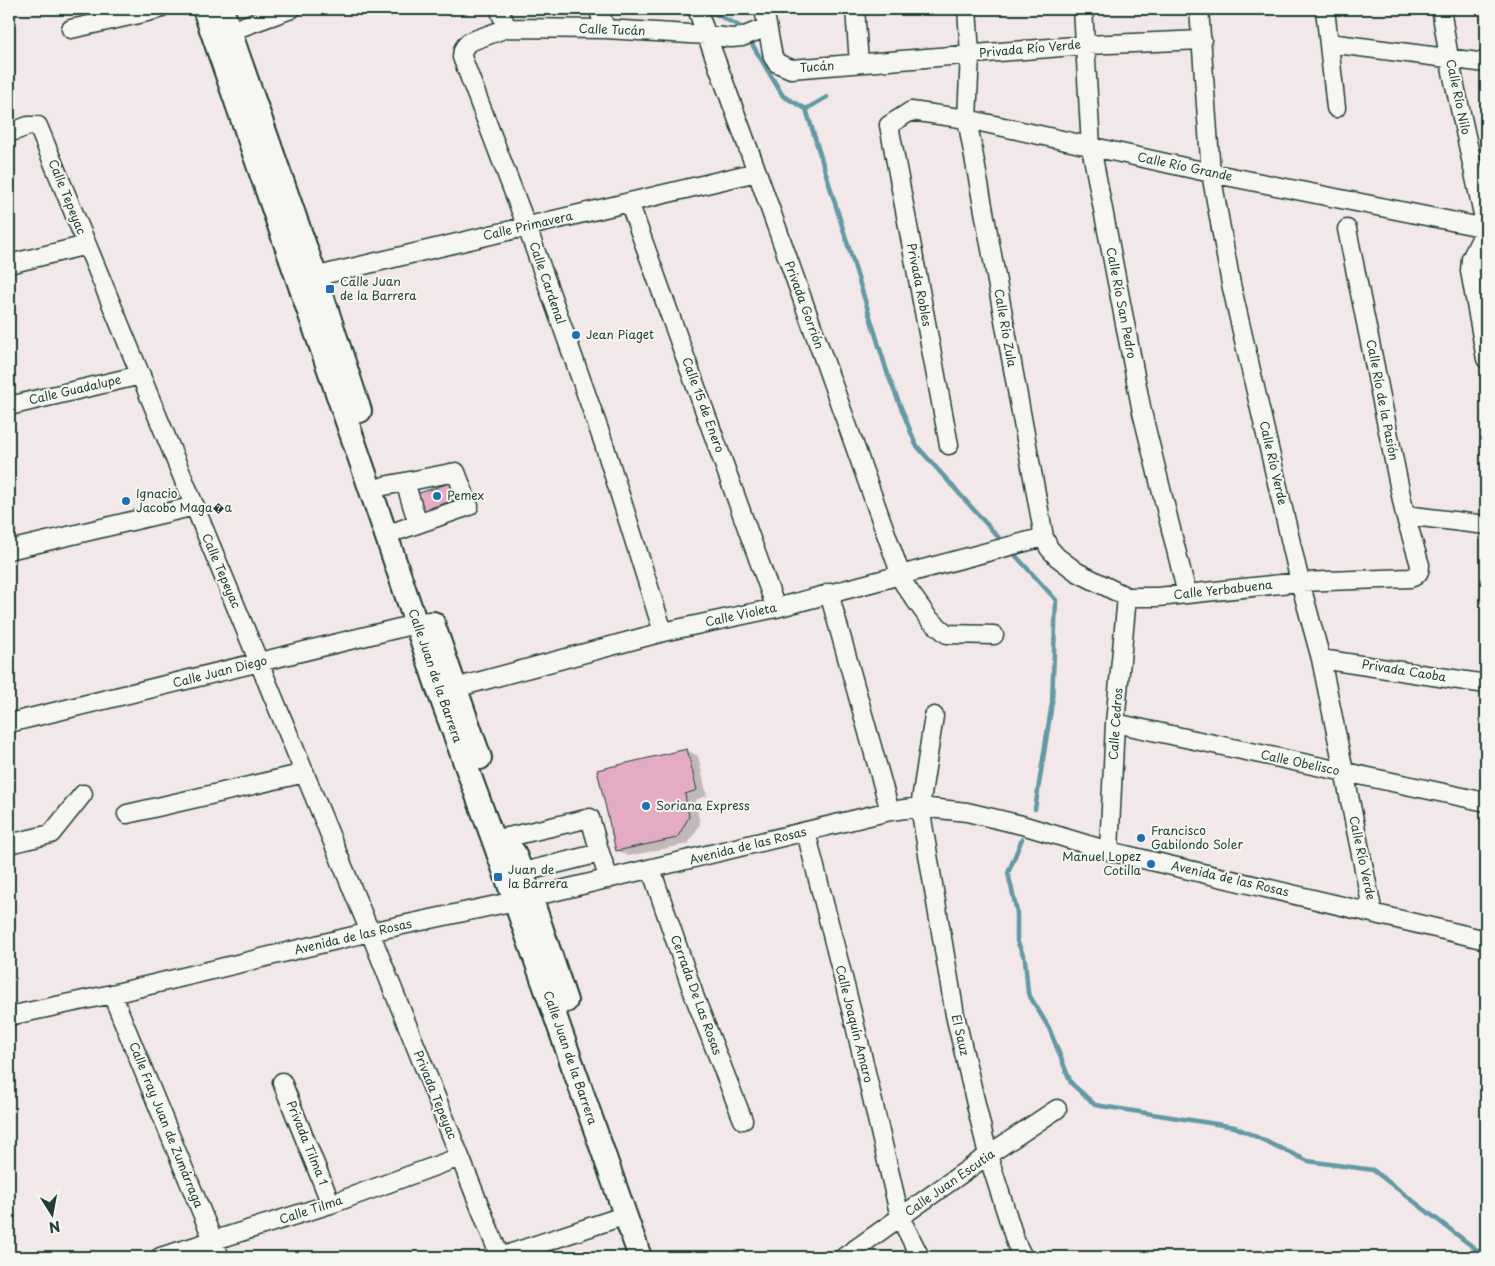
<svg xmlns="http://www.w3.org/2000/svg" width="1495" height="1266" font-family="'Playpen Sans',sans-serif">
	<rect width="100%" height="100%" fill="#f2e7e9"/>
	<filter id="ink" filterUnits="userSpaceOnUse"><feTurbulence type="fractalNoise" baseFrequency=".02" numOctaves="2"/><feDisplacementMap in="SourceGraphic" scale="10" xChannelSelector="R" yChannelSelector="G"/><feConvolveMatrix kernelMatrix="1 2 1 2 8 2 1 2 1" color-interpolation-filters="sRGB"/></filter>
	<g filter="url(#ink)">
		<path fill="#0003" d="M415,495L462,499L422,512Z
			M687,750L698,756L707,796L695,800L700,824L688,844L628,856L617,850Z"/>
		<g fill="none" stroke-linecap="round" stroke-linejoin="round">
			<path stroke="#6299a4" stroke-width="4.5" d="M710,9V11L741,27
				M749,39L783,96L806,109L888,375L916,445L999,538
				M806,109L827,97
				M1016,556L1056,600L1052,703L1035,809
				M1022,839L1008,873L1017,912V941L1025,959L1028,993L1049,1028L1071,1083L1095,1105L1235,1127L1308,1161L1373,1170L1486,1257"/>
		</g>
		<path fill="#e3acc4" stroke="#1f3d34" d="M456,481L461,498L418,512L413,495Z
			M687,749L697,790L685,794L689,817L677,838L616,851L597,770Z"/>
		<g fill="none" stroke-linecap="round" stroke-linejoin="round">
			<defs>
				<path id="minor" d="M499,9L507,28
					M598,9L606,29
					M697,9L757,172L904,584L929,619L947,634L994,635
					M764,9L773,57L777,63L791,69L1086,45L1202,40
					M855,9L859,63
					M967,9L970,54L967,119L1044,537L1049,548L1057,557L1077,572L1127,597H1158L1300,582L1410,578C1417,576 1420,572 1420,565L1405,515L1347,229
					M1083,9L1091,147L1142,412L1187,594
					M1199,9L1211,173L1231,284L1300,582L1321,659L1373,913
					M1325,9L1336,108
					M1441,9L1449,58L1486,228L1471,259L1470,271L1486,359
					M71,29L139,14L159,9
					M219,35L291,9
					M1329,43L1486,63
					M9,133L28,126H38L370,932L500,1257L626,1215
					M629,202L776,608
					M9,264L87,245
					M305,279L757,172
					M9,406L141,375
					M949,445L889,125L911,111L967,119L1211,173L1486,228
					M405,482L418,524
					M384,486L456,472L469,506L400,530
					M1405,515L1486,525
					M9,550L195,506
					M829,593L890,811
					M663,632L604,444L527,227L462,57C462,50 464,47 469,42L507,28L606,29L706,35L731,38L742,37L767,27
					M1321,659L1486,684
					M444,691L663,632L776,608L1044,537
					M934,716L920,807L955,1015L988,1155L1016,1243L1023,1257
					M9,723L428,621
					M1115,723L1486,802
					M127,814L305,773
					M806,832L854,1021L900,1217L920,1257
					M493,839L508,837L590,818L600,853
					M9,844L51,834L83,794
					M1109,851L1115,723L1127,597
					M651,869L695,998L743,1120
					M511,875L600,853L609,879
					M112,994L220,1257
					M9,1016L112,994L370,932L515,901L890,811L920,807L967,812L1022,825L1109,851L1486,940
					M282,1082L331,1204
					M160,1257L331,1204L460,1157
					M844,1257L988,1155L1057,1109"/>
				<path id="major" d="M204,9L380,517L439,692L493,839L640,1257
					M222,9L316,277L360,411
					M433,623L480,758
					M514,852L531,897L566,1001"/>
			</defs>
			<use href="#minor" stroke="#1f3d34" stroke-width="21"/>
			<use href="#major" stroke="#1f3d34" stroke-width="26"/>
			<use href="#minor" stroke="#f6f6f2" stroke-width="18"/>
			<use href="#major" stroke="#f6f6f2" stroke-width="22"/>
		</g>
	</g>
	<g fill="#1f6fb2" stroke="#f6f6f2" stroke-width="2">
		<rect x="325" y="284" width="10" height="10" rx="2.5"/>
		<circle cx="576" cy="335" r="5"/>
		<circle cx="437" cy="496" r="5"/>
		<circle cx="126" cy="501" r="5"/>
		<circle cx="646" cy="806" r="5"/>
		<circle cx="1141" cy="838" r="5"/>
		<circle cx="1151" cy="864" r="5"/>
		<rect x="493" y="872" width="10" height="10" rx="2.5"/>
	</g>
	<g text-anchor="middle" stroke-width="4" stroke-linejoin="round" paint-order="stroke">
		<g font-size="12" fill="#1f3d34" stroke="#f6f6f2">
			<text transform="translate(612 30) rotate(2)" y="4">Calle Tucán</text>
			<text transform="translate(1030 49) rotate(-5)" y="4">Privada Río Verde</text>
			<text transform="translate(817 67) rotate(-4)" y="4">Tucán</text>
			<text transform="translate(1458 97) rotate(78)" y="4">Calle Río Nilo</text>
			<text transform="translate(1185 167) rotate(12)" y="4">Calle Río Grande</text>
			<text transform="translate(67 197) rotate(68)" y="4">Calle Tepeyac</text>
			<text transform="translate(528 226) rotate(-13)" y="4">Calle Primavera</text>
			<text transform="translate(547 283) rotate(71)" y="4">Calle Cardenal</text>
			<text transform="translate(919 285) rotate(79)" y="4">Privada Robles</text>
			<text transform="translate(1121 303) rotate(79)" y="4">Calle Río San Pedro</text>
			<text transform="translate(804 305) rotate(70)" y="4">Privada Gorrión</text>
			<text transform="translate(1005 328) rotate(80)" y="4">Calle Río Zula</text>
			<text transform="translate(75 390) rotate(-13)" y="4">Calle Guadalupe</text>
			<text transform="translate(1382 400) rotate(79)" y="4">Calle Río de la Pasión</text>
			<text transform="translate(703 405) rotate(70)" y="4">Calle 15 de Enero</text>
			<text transform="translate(1273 463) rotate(77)" y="4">Calle Río Verde</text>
			<text transform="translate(221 571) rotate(67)" y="4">Calle Tepeyac</text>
			<text transform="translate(1223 590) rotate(-6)" y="4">Calle Yerbabuena</text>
			<text transform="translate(741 615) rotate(-12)" y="4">Calle Violeta</text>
			<text transform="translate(1404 671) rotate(9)" y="4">Privada Caoba</text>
			<text transform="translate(220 672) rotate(-14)" y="4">Calle Juan Diego</text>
			<text transform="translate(435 676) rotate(71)" y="4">Calle Juan de la Barrera</text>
			<text transform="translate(1116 724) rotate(-86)" y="4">Calle Cedros</text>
			<text transform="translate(1300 763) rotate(12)" y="4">Calle Obelisco</text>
			<text transform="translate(748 846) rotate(-14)" y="4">Avenida de las Rosas</text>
			<text transform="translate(1362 858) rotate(78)" y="4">Calle Río Verde</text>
			<text transform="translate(1230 879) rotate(13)" y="4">Avenida de las Rosas</text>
			<text transform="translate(353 937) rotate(-13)" y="4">Avenida de las Rosas</text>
			<text transform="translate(696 995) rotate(70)" y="4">Cerrada De Las Rosas</text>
			<text transform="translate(854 1024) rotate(76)" y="4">Calle Joaquín Amaro</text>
			<text transform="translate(960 1035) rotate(77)" y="4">El Sauz</text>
			<text transform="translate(570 1058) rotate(71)" y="4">Calle Juan de la Barrera</text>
			<text transform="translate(435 1095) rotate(68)" y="4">Privada Tepeyac</text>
			<text transform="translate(166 1125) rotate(68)" y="4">Calle Fray Juan de Zumárraga</text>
			<text transform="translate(307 1143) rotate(68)" y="4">Privada Tilma 1</text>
			<text transform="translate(950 1183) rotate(-35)" y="4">Calle Juan Escutia</text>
			<text transform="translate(311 1210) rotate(-18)" y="4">Calle Tilma</text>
		</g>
		<g font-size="12" fill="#1f3d34" stroke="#f6f6f2" text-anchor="start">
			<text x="340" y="286">Calle Juan<tspan x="340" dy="14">de la Barrera</tspan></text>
			<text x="586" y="339">Jean Piaget</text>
			<text x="136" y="498">Ignacio<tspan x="136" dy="14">Jacobo Maga�a</tspan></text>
			<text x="447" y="500">Pemex</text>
			<text x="656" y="810">Soriana Express</text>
			<text x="1151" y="835">Francisco<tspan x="1151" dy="14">Gabilondo Soler</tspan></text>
			<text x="1141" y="861" text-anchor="end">Manuel Lopez<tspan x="1141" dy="14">Cotilla</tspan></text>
			<text x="508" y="874">Juan de<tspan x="508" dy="14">la Barrera</tspan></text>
		</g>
	</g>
	<rect width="1495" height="1266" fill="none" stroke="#f6f6f2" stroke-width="30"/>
	<rect x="15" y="15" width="1465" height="1236" fill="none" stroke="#1f3d34" stroke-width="2" filter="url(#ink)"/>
	<g transform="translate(52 1214) rotate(169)" stroke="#f6f6f2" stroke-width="4" paint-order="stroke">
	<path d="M0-4L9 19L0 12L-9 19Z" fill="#1f3d34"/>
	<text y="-8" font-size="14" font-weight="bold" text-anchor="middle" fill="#1f3d34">N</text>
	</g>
</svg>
